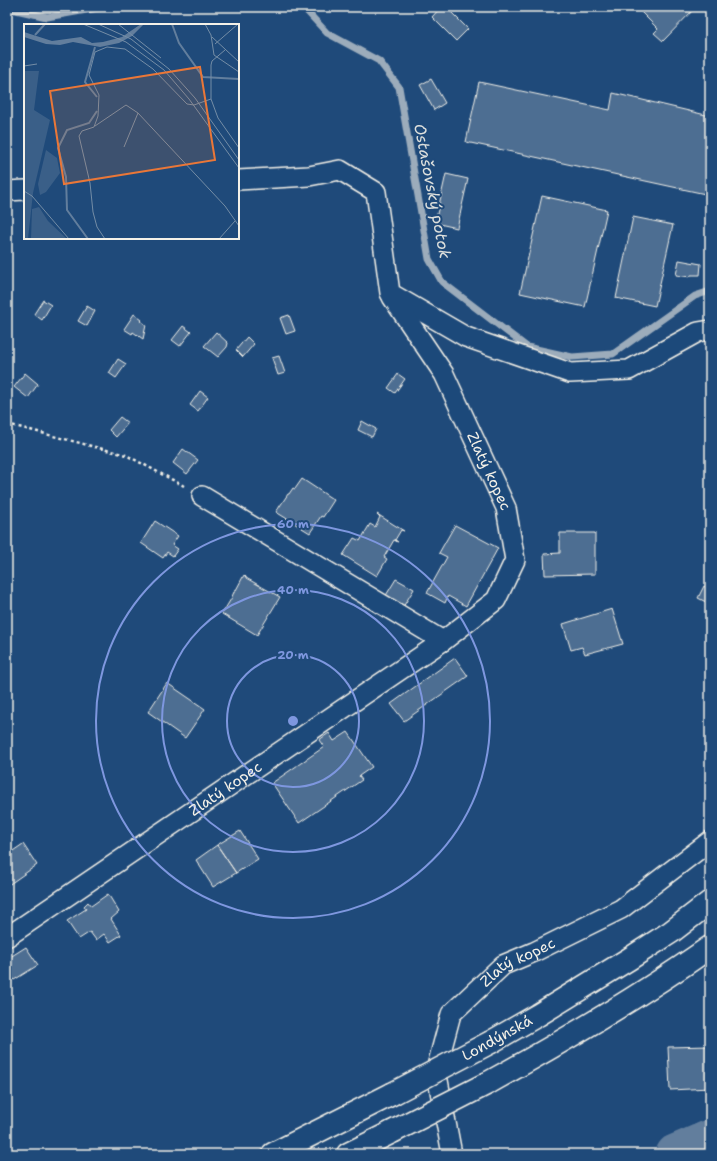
<svg xmlns="http://www.w3.org/2000/svg" width="717" height="1161" font-family="'Shantell Sans',sans-serif">
	<rect width="100%" height="100%" fill="#1f4a7a"/>
	<filter id="ink" filterUnits="userSpaceOnUse"><feTurbulence type="fractalNoise" baseFrequency=".025" numOctaves="2"/><feDisplacementMap in="SourceGraphic" scale="8" xChannelSelector="R" yChannelSelector="G"/><feConvolveMatrix kernelMatrix="1 2 1 2 8 2 1 2 1" color-interpolation-filters="sRGB"/></filter>
	<g filter="url(#ink)">
		<g fill="none" stroke-linecap="round" stroke-linejoin="round">
			<path stroke="#9cacbb" stroke-width="7" d="M303,7L327,33L379,61L399,87L429,259L442,282L527,347L572,357L613,354L695,296L710,291
				M7,8L47,17L104,7"/>
			<path stroke="#627e9d" stroke-width="39" d="M675,1154L710,1139"/>
		</g>
		<path fill="#4d6e92" stroke="#f4f1e8" d="M441,7H446L468,29L456,41L432,17Z
			M636,7H696L663,41L654,33L658,29Z
			M431,79L445,103L434,110L420,85Z
			M479,82L610,110L613,93L710,116V195L466,142Z
			M446,174L468,179L457,228L435,223Z
			M542,196L607,210L585,307L520,293Z
			M633,217L673,225L655,306L616,298Z
			M679,260L701,264L700,275H691L690,277L676,275Z
			M43,300L51,305L42,320L34,314Z
			M87,306L95,311L87,326L78,321Z
			M134,314L142,320L141,321L146,325L143,339L133,332L132,334L124,329Z
			M289,315L295,331L286,334L280,318Z
			M183,326L191,332L180,346L172,340Z
			M216,332L228,343L227,347L218,357L204,346Z
			M247,337L254,344L243,357L236,350Z
			M279,356L285,373L278,375L272,358Z
			M118,359L126,364L116,378L109,373Z
			M25,373L38,384L28,398L14,387Z
			M398,374L405,379L395,393L388,388Z
			M200,391L208,397L198,411L190,405Z
			M120,417L128,423L116,437L109,430Z
			M362,421L376,429L372,437L358,430Z
			M183,449L198,460L187,474L173,463Z
			M302,479L334,500L323,517L321,516L310,533L276,512L288,494H289L293,488L295,489Z
			M377,514L404,531L401,530L395,540L398,542L394,540L384,557L387,559L377,576L343,555L354,538L360,541L370,524L375,527L380,517Z
			M155,521L178,536L172,545L178,549L173,556L167,552L163,558L141,543Z
			M455,525L498,548L466,606L448,596L445,603L427,593L447,557L439,553Z
			M560,533H595V574L545,575L544,554L560,553Z
			M244,575L246,577V578L280,597L257,635L222,614L231,599L234,592H235Z
			M396,579L414,589L403,607L385,597Z
			M704,586L710,589V604L698,598Z
			M612,609L623,644L585,654L582,647L571,650L563,624Z
			M455,658L468,676L404,721L391,704Z
			M167,683L205,709L185,738L148,712Z
			M348,732L372,767L359,776L362,780L299,823L272,783L324,747L319,740L329,733L334,741Z
			M240,831L258,859L236,873L217,845Z
			M23,844L37,865L7,886V855Z
			M217,845L236,873L213,887L196,860Z
			M108,894L119,912L111,919L121,935L110,942L104,934L96,940L90,932L79,939L67,921L86,909L84,906L88,902L91,906Z
			M26,947L38,965L14,980L7,970V959Z
			M710,1046V1100V1088L670,1090L668,1047Z"/>
		<g fill="none" stroke-linecap="round" stroke-linejoin="round">
			<defs>
				<g id="street">
					<path d="M238,180L309,176L340,170L376,192L390,293L466,337L570,373L629,370L698,332L710,330"/>
					<path d="M7,191L25,190"/>
					<path id="s1" d="M392,297L444,374L506,508L515,560L496,600L443,641"/>
					<path id="s2" d="M7,937L443,641L202,496"/>
					<path id="s3" d="M452,1154L436,1070L451,1014L503,965L534,952L621,909L710,841"/>
				</g>
				<path id="highway" d="M491,1042L538,1015L629,959L671,932L710,902
					M488,1083C564,1041 639,997 710,947
					M273,1154L392,1094
					M348,1154L392,1132"/>
			</defs>
			<use href="#street" stroke="#f4f1e8" stroke-width="22"/>
			<use href="#highway" stroke="#f4f1e8" stroke-width="25"/>
			<path stroke="#f4f1e8" stroke-width="2.5" stroke-dasharray="3 3" stroke-linecap="butt" d="M7,424L126,455L184,486"/>
			<use href="#street" stroke="#1f4a7a" stroke-width="19"/>
			<use href="#highway" stroke="#1f4a7a" stroke-width="22"/>
			<defs>
				<path id="highway-bridge" d="M392,1094L491,1042
					M392,1132L488,1083"/>
			</defs>
			<use href="#highway-bridge" stroke="#f4f1e8" stroke-width="25" stroke-linecap="butt"/>
			<use href="#highway-bridge" stroke="#1f4a7a" stroke-width="22"/>
		</g>
	</g>
	<g fill="none" stroke="#7e97df" stroke-width="2">
		<circle cx="293" cy="721" r="66"/>
		<circle cx="293" cy="721" r="131"/>
		<circle cx="293" cy="721" r="197"/>
	</g>
	<g text-anchor="middle" stroke-width="4" stroke-linejoin="round" paint-order="stroke">
		<g font-size="15" fill="#f4f1e8" stroke="#1f4a7a">
			<text dy="5" stroke="none"><textPath href="#s1" startOffset="200">Zlatý kopec</textPath></text>
			<text dy="5" stroke="none"><textPath href="#s2" startOffset="264">Zlatý kopec</textPath></text>
			<text dy="5" stroke="none"><textPath href="#s3" startOffset="229">Zlatý kopec</textPath></text>
			<text transform="translate(497 1038) rotate(-29)" y="5">Londýnská</text>
		</g>
		<g font-size="16" font-style="italic" fill="#dee0dd" stroke="#1f4a7a">
			<text transform="translate(433 191) rotate(79)" y="6">Ostašovský potok</text>
		</g>
	</g>
	<g transform="translate(24 24)">
		<rect width="215" height="215" fill="#1f4a7a"/>
		<path d="M0,47H15L10,86L26,96L9,169L4,215H0ZM22,126L33,134L36,149L22,168L16,171L14,160ZM15,183L24,197L43,215H7L8,185Z" fill="#3a5f88"/>
		<path d="M117,0H120L108,12L95,19L76,23L49,18L36,21L22,20L0,13V8L28,17L57,13L68,19L79,18L98,13Z" fill="#627e9d"/>
		<path fill="none" stroke="#627e9d" stroke-width="2" d="M148,0L155,19L179,53L215,55M11,11L21,0M71,23L61,58L73,73M64,215L43,186L42,153L34,124L43,106L65,99L73,87"/>
		<path fill="none" stroke="#748da6" stroke-width="1" d="M59,0L102,18L140,46L165,75L215,144M74,0L107,15L145,45L171,74L215,136M94,0L137,34M181,0L187,11L190,31L215,48M188,13L215,38M191,20L214,0M201,26L188,37L187,41V75L194,94L215,124M0,42L13,40M71,102L102,81L114,89M100,123L114,89L201,182L215,202M0,167L8,172L45,215M81,215L73,203L69,188L66,159L55,112L58,107L70,103L74,92L75,71L65,51L71,28L83,23L101,25L129,45L163,80L170,81L187,75M195,215L211,197"/>
		<path fill="#ea7738" fill-opacity="0.15" stroke="#ea7738" stroke-width="2" d="M176,43L191,136L40,160L26,67Z"/>
		<rect width="215" height="215" fill="none" stroke="#f4f1e8" stroke-width="2"/>
	</g>
	<circle cx="293" cy="721" r="6" fill="#7e97df" stroke="#1f4a7a" stroke-width="2"/>
	<g font-size="12" text-anchor="middle" font-weight="bold" fill="#7e97df" stroke="#1f4a7a" stroke-width="4" stroke-linejoin="round" paint-order="stroke">
		<text x="293" y="528">60 m</text>
		<text x="293" y="594">40 m</text>
		<text x="293" y="659">20 m</text>
	</g>
	<rect width="717" height="1161" fill="none" stroke="#1f4a7a" stroke-width="24"/>
	<rect x="12" y="12" width="693" height="1137" fill="none" stroke="#f4f1e8" stroke-width="1.5" filter="url(#ink)"/>
</svg>
